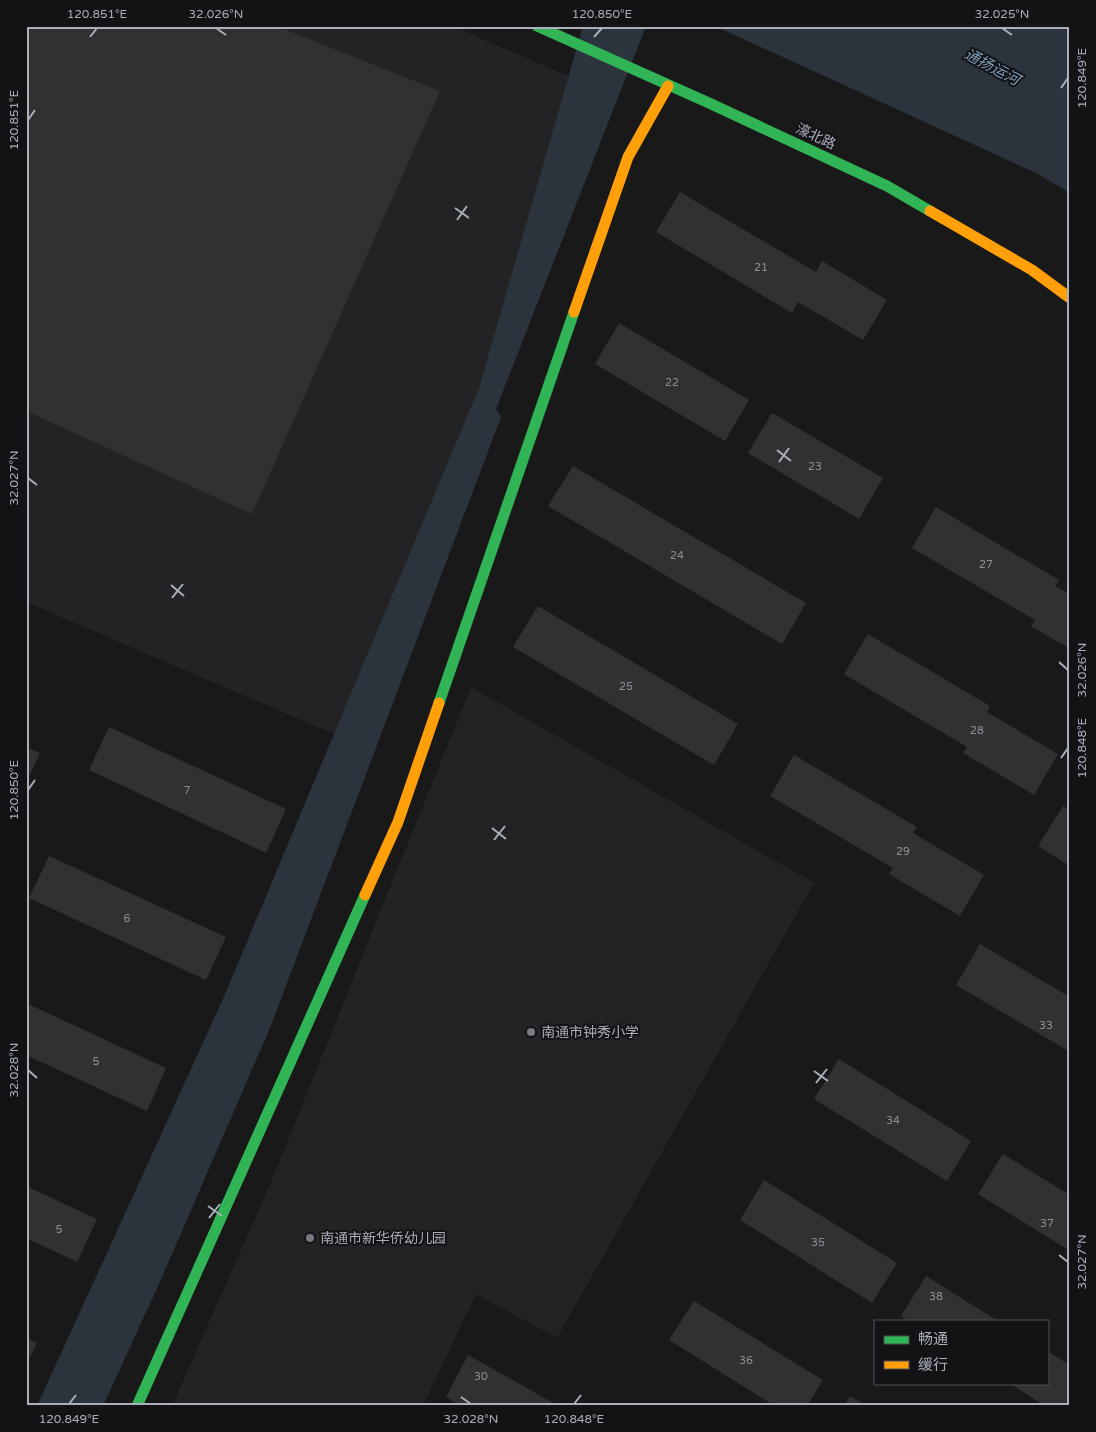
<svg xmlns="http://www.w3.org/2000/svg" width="1096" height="1432" font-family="'Varela Round','Noto Sans SC',sans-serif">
	<rect width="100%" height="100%" fill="#19191a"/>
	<path fill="#232326" d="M26,26H452L578,80L364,747L26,602Z
		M471,687L814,883L557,1338L476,1294L423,1406H172L271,1182Z"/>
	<path fill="#2b343d" d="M583,26H646L496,409L501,417L270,1028L159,1284L103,1406H37L223,999L479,388Z
		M715,26H1070V193L1038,174Z"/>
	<path fill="#313132" d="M26,26H276L440,91L252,514L26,411Z
		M680,192L816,272L822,261L887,300L863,340L798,302L792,313L656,232Z
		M619,323L749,400L725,441L595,364Z
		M772,413L883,478L859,519L748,453Z
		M573,466L806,603L782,644L548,506Z
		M936,507L1059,580L1055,586L1070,594V649L1031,626L1035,620L912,548Z
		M538,606L738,724L714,765L513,647Z
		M868,634L990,706L987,712L1058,754L1034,795L963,753L967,747L844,674Z
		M109,727L286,809L266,853L89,770Z
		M26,747L40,753L26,783Z
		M794,755L917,827L913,833L984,875L960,916L889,874L893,868L770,796Z
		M1063,806L1070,810V866L1038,846Z
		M49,856L226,937L206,980L29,898Z
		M980,944L1070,997V1052L956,985Z
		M26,1003L166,1068L147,1111L26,1055Z
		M839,1059L971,1141L947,1181L814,1099Z
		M1003,1154L1070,1195V1251L978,1194Z
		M764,1180L897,1263L872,1303L740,1220Z
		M26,1186L97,1219L77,1262L26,1238Z
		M926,1276L998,1321H908L901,1316Z
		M694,1301L823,1380L807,1406H775L669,1340Z
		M26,1338L37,1343L26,1365Z
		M1047,1351L1070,1365V1406H1045L1009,1383H1047Z
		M468,1355L559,1406H461L446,1397Z
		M850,1396L866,1406H844Z"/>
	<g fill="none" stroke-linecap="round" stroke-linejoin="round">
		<path stroke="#30b455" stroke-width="11" d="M537,26L709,103L887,186L930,211
			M439,703L574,312
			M137,1406L365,895"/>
		<path stroke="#ff9f0a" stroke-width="11" d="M930,211L1032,270L1070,298
			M574,312L628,157L668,86
			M365,895L398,822L439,703"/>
	</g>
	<path fill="none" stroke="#a9afbb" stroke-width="2" d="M216,28L226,35M1002,28L1012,35M90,37L97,28M594,37L602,28M1061,88L1068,78M28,120L35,110M455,208L469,218M457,220L467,206M777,450L791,461M779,462L789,448M28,478L37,485M171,585L184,596M172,598L183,584M1059,662L1068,670M1061,758L1068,748M28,790L35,780M492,828L506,839M494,840L505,826M28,1070L37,1078M814,1071L828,1081M816,1083L827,1069M208,1206L222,1216M209,1218L220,1204M1059,1255L1068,1262M461,1397L471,1404M69,1404L76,1395M574,1404L581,1395"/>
	<g fill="#777a83" stroke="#131316" stroke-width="2">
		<circle cx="531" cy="1032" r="5"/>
		<circle cx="310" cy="1238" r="5"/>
	</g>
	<g text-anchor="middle" stroke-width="4" stroke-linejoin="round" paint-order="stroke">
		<g font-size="11" fill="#8b9099">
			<text x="761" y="271">21</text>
			<text x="672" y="386">22</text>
			<text x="815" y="470">23</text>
			<text x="677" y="559">24</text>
			<text x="986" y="568">27</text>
			<text x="626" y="690">25</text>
			<text x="977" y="734">28</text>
			<text x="187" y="794">7</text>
			<text x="903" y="855">29</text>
			<text x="127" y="922">6</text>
			<text x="1046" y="1029">33</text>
			<text x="96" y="1065">5</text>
			<text x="893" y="1124">34</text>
			<text x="1047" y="1227">37</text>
			<text x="59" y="1233">5</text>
			<text x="818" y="1246">35</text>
			<text x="936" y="1300">38</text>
			<text x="746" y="1364">36</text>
			<text x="481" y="1380">30</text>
		</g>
		<g font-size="14" fill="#a9afbb" stroke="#131316">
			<text transform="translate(816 136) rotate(25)" y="5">濠北路</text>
		</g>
		<g font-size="14" fill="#a9afbb" stroke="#131316" text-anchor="start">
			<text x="541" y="1037">南通市钟秀小学</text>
			<text x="320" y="1243">南通市新华侨幼儿园</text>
		</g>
		<g font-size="15" font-style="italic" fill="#7e9db8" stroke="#131316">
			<text transform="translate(992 67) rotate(28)" y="5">通扬运河</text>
		</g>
	</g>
	<rect width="1096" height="1432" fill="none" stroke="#131316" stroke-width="55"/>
	<rect x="874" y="1320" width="175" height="65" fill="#131316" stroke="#4f5158"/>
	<rect x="884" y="1336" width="25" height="8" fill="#30b455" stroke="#4f5158"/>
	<text x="918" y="1344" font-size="15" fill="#a9afbb">畅通</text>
	<rect x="884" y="1361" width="25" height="8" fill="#ff9f0a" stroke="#4f5158"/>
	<text x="918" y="1370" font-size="15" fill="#a9afbb">缓行</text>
	<rect x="28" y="28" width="1040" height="1376" fill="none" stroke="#a9afbb" stroke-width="2"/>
	<g font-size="12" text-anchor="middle" fill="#a9afbb">
		<text x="97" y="18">120.851°E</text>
		<text x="216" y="18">32.026°N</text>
		<text x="602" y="18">120.850°E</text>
		<text x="1002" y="18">32.025°N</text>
		<text transform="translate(1082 78) rotate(-90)" y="4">120.849°E</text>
		<text transform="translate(14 120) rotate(-90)" y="4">120.851°E</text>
		<text transform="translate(14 478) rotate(-90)" y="4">32.027°N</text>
		<text transform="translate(1082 670) rotate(-90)" y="4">32.026°N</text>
		<text transform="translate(1082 748) rotate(-90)" y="4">120.848°E</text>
		<text transform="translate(14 790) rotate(-90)" y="4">120.850°E</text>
		<text transform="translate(14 1070) rotate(-90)" y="4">32.028°N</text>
		<text transform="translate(1082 1262) rotate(-90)" y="4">32.027°N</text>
		<text x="69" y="1423">120.849°E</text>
		<text x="471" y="1423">32.028°N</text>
		<text x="574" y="1423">120.848°E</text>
	</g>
</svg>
